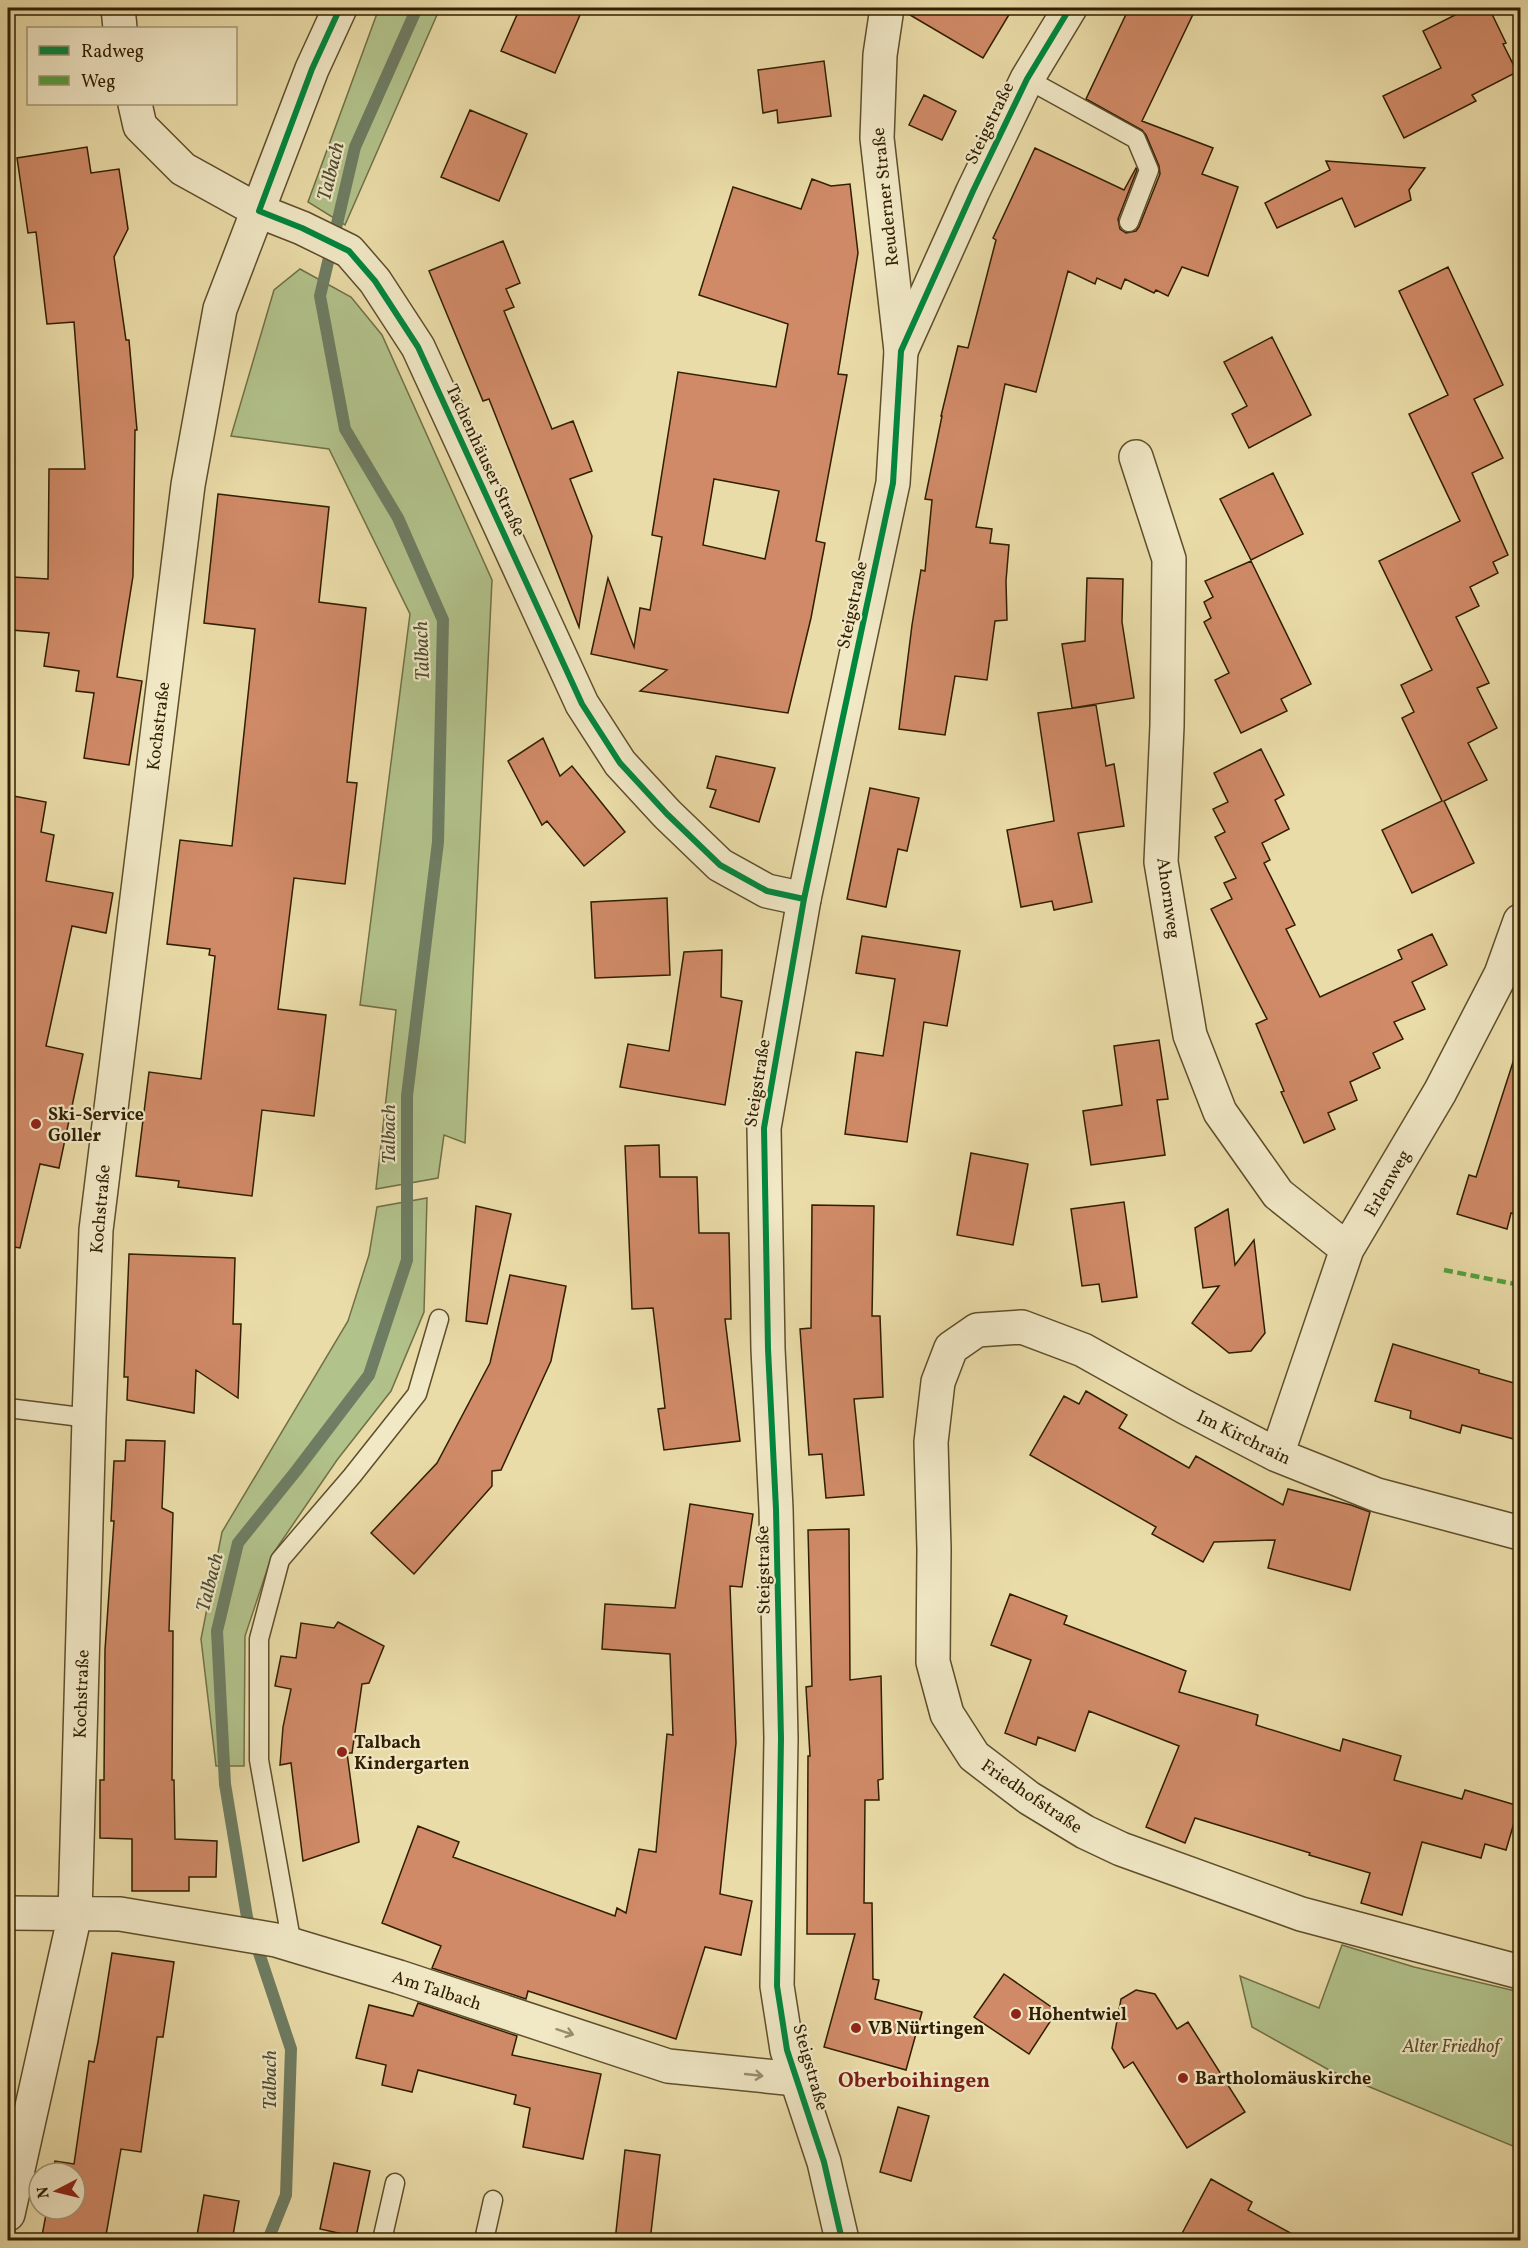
<svg xmlns="http://www.w3.org/2000/svg" width="1528" height="2248" font-family="Vollkorn,serif">
	<rect width="100%" height="100%" fill="#eadca8"/>
	<filter id="stains"><feTurbulence type="fractalNoise" baseFrequency=".00333" numOctaves="4"/><feColorMatrix values="0 0 0 0 .2 0 0 0 0 .09 0 0 0 0 .02 0 0 0 .5 -.17"/></filter>
	<radialGradient id="worn" r=".72"><stop offset=".6" stop-color="#630" stop-opacity="0"/><stop offset="1" stop-color="#630" stop-opacity=".3"/></radialGradient>
	<path fill="#b2c28b" stroke="#717046" stroke-width="1.5" d="M379,8H440L345,225L308,202Z
		M300,269L351,297L382,335L492,580L465,1143L444,1135L438,1178L376,1189L396,1010L360,1005L410,614L329,449L231,436L274,290Z
		M427,1198L424,1312L391,1391L337,1460L272,1555L245,1636L244,1766H216L201,1639L222,1532L348,1321L369,1255L377,1207Z
		M1342,1945L1414,1967L1520,1992V2149L1331,2071L1252,2027L1240,1976L1319,2008Z"/>
	<g fill="none" stroke-linecap="round" stroke-linejoin="round">
		<path stroke="#6e7d63" stroke-width="12" d="M268,2240L286,2195L291,2049L247,1917L225,1784L217,1631L238,1543L296,1471L369,1375L407,1260V1096L438,842L443,620L398,518L345,429L320,296L355,147L417,8"/>
	</g>
	<path fill="#d08a67" stroke="#301e01" stroke-width="1.5" fill-rule="evenodd" d="M520,8H562L580,15L555,73L501,51Z
		M905,8H1013L983,58L905,12Z
		M1129,8H1196L1142,121L1213,148L1202,174L1238,187L1208,276L1182,267L1168,296L1156,290L1154,293L1125,279L1121,289L1097,278L1095,284L1068,271L1036,392L1005,384L976,527L992,529L990,543L1009,545L1006,581L1007,620L995,621L987,680L955,676L945,735L899,729L912,625L921,570L925,571L932,500L925,499L942,416H941L958,346L968,348L996,240L993,238L1035,148L1124,190L1136,168L1137,170L1118,219L1120,229L1126,233L1136,231L1139,227L1160,174L1159,166L1146,135L1142,130L1086,99Z
		M1469,8H1489L1506,43L1503,44L1517,72L1472,95L1476,101L1404,138L1383,96L1441,68L1423,31Z
		M824,61L831,116L778,123L777,110L763,113L758,70Z
		M924,95L956,111L942,140L909,125Z
		M470,110L527,134L499,201L441,177Z
		M87,147L91,173L119,169L128,229L114,257L126,340H129L137,430H135L133,576L117,677L142,681L129,765L84,758L94,693L76,691L79,671L44,666L49,633L11,630L13,577L48,579L49,469H85L74,322L47,324L36,232L28,233L17,158Z
		M1326,161L1410,167L1425,168L1409,190L1411,200L1355,227L1342,198L1277,228L1265,203L1330,170Z
		M812,179L831,186L850,184L858,253L838,374L847,375L816,541L825,543L811,618L788,713L640,691L667,670L591,654L608,578L634,647L640,608L650,610L662,537L652,535L678,372L776,387L788,324L699,295L733,187L801,209ZM714,479L779,491L765,559L703,545Z
		M503,241L520,283L506,289L514,307L504,311L552,429L573,421L592,471L570,479L592,536L579,627L489,399L483,401L429,271Z
		M1448,267L1503,385L1474,399L1503,458L1472,473L1508,555L1493,562L1498,573L1470,587L1479,606L1456,617L1489,683L1477,688L1497,728L1468,743L1487,780L1444,801L1474,863L1412,893L1382,830L1442,801L1402,718L1414,712L1401,685L1432,670L1379,561L1460,521L1409,414L1448,395L1399,291Z
		M1272,337L1311,415L1249,448L1232,414L1247,406L1224,362Z
		M1273,473L1303,534L1251,560L1220,499Z
		M218,494L329,507L319,602L366,608L347,782L357,783L345,884L294,878L278,1009L326,1015L314,1116L262,1110L252,1196L178,1187L179,1181L136,1176L149,1072L201,1079L215,956L209,955L210,949L167,944L180,840L232,846L255,629L204,623Z
		M1251,561L1311,684L1281,699L1287,711L1241,733L1215,680L1229,673L1204,622L1211,618L1204,602L1213,597L1205,581Z
		M1087,578L1123,579L1122,622L1134,698L1072,708L1062,644L1085,641Z
		M1096,705L1106,766L1114,764L1124,826L1078,833L1092,902L1054,910L1052,901L1021,907L1007,830L1054,821L1038,713Z
		M543,738L560,776L572,766L625,832L584,866L547,821L542,825L508,761Z
		M1261,749L1284,795L1275,800L1289,829L1262,843L1270,860L1264,863L1295,925L1286,929L1320,997L1402,959L1398,950L1432,934L1447,965L1412,982L1425,1009L1394,1022L1403,1039L1373,1053L1380,1068L1350,1082L1357,1100L1328,1113L1335,1129L1304,1143L1281,1092L1284,1091L1256,1024L1267,1019L1211,909L1232,899L1224,883L1236,878L1215,837L1225,832L1213,809L1228,802L1214,773Z
		M716,756L775,768L759,822L710,807L716,790L707,788Z
		M870,788L919,798L907,851L898,849L886,907L847,899Z
		M8,795L46,802L41,832L54,835L46,881L113,893L106,933L72,926L46,1046L83,1054L59,1168L40,1164L20,1248L8,1246Z
		M667,898L670,975L595,978L591,902Z
		M862,936L960,951L947,1026L924,1022L907,1142L845,1134L856,1052L883,1056L895,979L856,973Z
		M722,950L721,997L742,1001L725,1105L620,1087L628,1044L669,1051L684,952Z
		M1159,1040L1168,1099L1157,1100L1165,1155L1091,1165L1083,1111L1122,1105L1114,1046Z
		M1514,1059L1521,1060V1216L1511,1213L1507,1229L1457,1214L1469,1175L1476,1177Z
		M659,1145L660,1177H697L699,1233H729L731,1319H725L740,1441L664,1450L658,1409L665,1408L653,1308L632,1309L625,1146Z
		M971,1153L1028,1164L1013,1245L957,1235Z
		M1124,1202L1137,1297L1102,1302L1099,1284L1082,1286L1071,1209Z
		M812,1205L874,1206L872,1316H880L883,1397L854,1399L864,1495L826,1498L822,1454L809,1455L800,1329L811,1328Z
		M476,1206L511,1214L487,1324L466,1321Z
		M1228,1209L1235,1265L1254,1240L1265,1333L1251,1351L1229,1353L1192,1323L1219,1286L1203,1288L1195,1228Z
		M129,1254L235,1258L233,1324H241L238,1398L196,1370L194,1413L127,1400L128,1377H124Z
		M510,1275L566,1286L551,1361L501,1470L492,1471V1486L414,1574L371,1533L437,1463L490,1363Z
		M1393,1344L1479,1370V1373L1521,1385V1441L1462,1425L1460,1433L1410,1418L1411,1411L1375,1401Z
		M1086,1391L1127,1415L1119,1428L1189,1468L1196,1456L1283,1505L1288,1489L1351,1505L1370,1512L1350,1590L1268,1568L1275,1540L1214,1542L1203,1562L1152,1534L1156,1527L1030,1455L1064,1396L1079,1404Z
		M126,1440L165,1441L162,1508L173,1513L169,1631H173L172,1780H174L175,1839L217,1841L216,1877H189V1891H132V1839L100,1838V1780H104L105,1650L114,1521H111L114,1461H125Z
		M690,1504L753,1514L742,1587L730,1586L736,1743L720,1894L752,1901L741,1955L705,1947L676,2039L528,1991L526,1999L432,1968L441,1946L382,1923L418,1826L459,1842L453,1857L615,1916L617,1908L626,1913L639,1849L656,1852L667,1734L673,1735L670,1654L602,1649L605,1604L675,1608Z
		M849,1529L850,1680L881,1676L883,1779L878,1780L879,1800H865L864,1903H872L873,1979L879,1980L875,1999L922,2012L906,2070L824,2047L855,1934H807L808,1756H810L806,1687L812,1686L808,1530Z
		M1010,1594L1067,1616L1064,1624L1186,1671L1179,1692L1258,1715L1256,1725L1340,1751L1343,1739L1401,1756L1394,1780L1462,1799L1465,1790L1519,1806L1506,1850L1485,1844L1481,1858L1422,1842L1402,1915L1361,1903L1370,1873L1309,1855L1310,1853L1195,1818L1185,1843L1146,1827L1179,1746L1089,1711L1075,1751L1038,1737L1036,1745L1005,1733L1031,1660L991,1645Z
		M338,1622L384,1646L369,1683L362,1684L352,1753H347L359,1842L303,1861L291,1763L280,1765L283,1727L291,1689L275,1686L281,1656L296,1658L301,1623L334,1628Z
		M112,1953L174,1962L163,2037H157L141,2152L121,2149L105,2241H41L47,2209H75V2173H53L55,2161L74,2164L89,2061L94,2062L98,2042Z
		M1004,1974L1057,2011L1029,2054L974,2017Z
		M1136,1990L1155,1994L1177,2029L1188,2022L1245,2112L1187,2148L1133,2062L1124,2068L1112,2048L1121,1999Z
		M418,2003L517,2036L512,2055L601,2074L583,2159L523,2147L530,2108L514,2104L516,2095L418,2070L412,2092L382,2085L386,2065L356,2058L369,2005L413,2016Z
		M898,2107L929,2116L911,2181L880,2172Z
		M625,2150L660,2155L650,2241H615Z
		M334,2163L370,2171L356,2237L320,2229Z
		M1211,2179L1252,2202L1248,2210L1305,2241H1178Z
		M204,2195L239,2201L232,2241H196Z"/>
	<g fill="none" stroke-linecap="round" stroke-linejoin="round">
		<defs>
			<path id="service" d="M1027,79L1136,139L1149,170L1129,222
				M8,1408L89,1418
				M292,1945L259,1760V1639L280,1560L352,1476L417,1394L439,1319
				M382,2240L395,2183
				M484,2240L493,2200"/>
			<path id="minor" d="M118,8L120,28
				M135,104L140,126L183,169L259,211L302,228L349,251L375,281L418,347L582,704L620,763L667,814L720,865L767,891L804,899
				M901,351L973,191L1027,79L1070,8
				M1136,457L1169,559L1167,726L1161,862L1190,1035L1220,1112L1278,1194L1347,1249
				M1277,1455L1347,1249L1440,1092L1501,974L1520,921
				M1520,1533L1377,1495L1277,1455L1185,1407L1083,1350L1022,1327L977,1330L951,1348L938,1382L931,1442L934,1549L933,1662L947,1714L974,1756L1029,1798L1085,1832L1121,1849L1301,1914L1520,1972
				M8,1913L120,1914L276,1940L399,1977L668,2066L796,2079
				M8,2214L75,1914L89,1418L96,1230L188,485L220,309L312,69L340,8"/>
			<path id="tertiary" d="M842,2240L824,2162L787,2050L777,1986L781,1738L776,1509L768,1349L764,1128L804,899L893,483L901,351L877,138L880,55L887,8"/>
		</defs>
		<use href="#service" stroke="#5e4e2b" stroke-width="21"/>
		<use href="#minor" stroke="#5e4e2b" stroke-width="36"/>
		<use href="#tertiary" stroke="#5e4e2b" stroke-width="36"/>
		<use href="#service" stroke="#f1e8c6" stroke-width="18"/>
		<use href="#minor" stroke="#f1e8c6" stroke-width="33"/>
		<use href="#tertiary" stroke="#f1e8c6" stroke-width="33"/>
		<path stroke="#52a23c" stroke-width="4.5" stroke-dasharray="9 4.5" stroke-linecap="butt" d="M1444,1270L1520,1285"/>
		<defs>
			<path id="cycleway" d="M340,8L312,69L259,211L302,228L349,251L375,281L418,347L582,704L620,763L667,814L720,865L767,891L804,899
				M842,2240L824,2162L787,2050L777,1986L781,1738L776,1509L768,1349L764,1128L804,899L893,483L901,351L973,191L1027,79L1070,8"/>
		</defs>
		<use href="#cycleway" stroke="#f1e8c6" stroke-width="10"/>
		<use href="#cycleway" stroke="#00873e" stroke-width="6"/>
	</g>
	<defs><path id="oneway-shaft" d="M-6 0H5M1.5-3L5.5 0L1.5 3" fill="none" stroke-width="1.6" stroke-linecap="round" stroke-linejoin="round" transform="scale(1.5)"/></defs>
	<g stroke="#9a8d6d">
		<use href="#oneway-shaft" transform="translate(565 2032) rotate(18)"/>
		<use href="#oneway-shaft" transform="translate(754 2075) rotate(6)"/>
	</g>
	<g fill="#8f2418" stroke="#f1e8c6" stroke-width="2">
		<circle cx="36" cy="1124" r="6"/>
		<circle cx="342" cy="1752" r="6"/>
		<circle cx="1016" cy="2014" r="6"/>
		<circle cx="856" cy="2028" r="6"/>
		<circle cx="1183" cy="2078" r="6"/>
	</g>
	<g text-anchor="middle" stroke-width="4.5" stroke-linejoin="round" paint-order="stroke">
		<g font-size="18" fill="#301e01" stroke="#f1e8c6">
			<text transform="translate(989 123) rotate(-64)" y="6">Steigstraße</text>
			<text transform="translate(885 197) rotate(-96)" y="6">Reuderner Straße</text>
			<text transform="translate(486 460) rotate(65)" y="6">Tachenhäuser Straße</text>
			<text transform="translate(852 605) rotate(-78)" y="6">Steigstraße</text>
			<text transform="translate(158 726) rotate(-83)" y="6">Kochstraße</text>
			<text transform="translate(1169 898) rotate(82)" y="6">Ahornweg</text>
			<text transform="translate(757 1083) rotate(-81)" y="6">Steigstraße</text>
			<text transform="translate(1387 1183) rotate(-60)" y="6">Erlenweg</text>
			<text transform="translate(100 1209) rotate(-85)" y="6">Kochstraße</text>
			<text transform="translate(1244 1437) rotate(26)" y="6">Im Kirchrain</text>
			<text transform="translate(763 1570) rotate(-91)" y="6">Steigstraße</text>
			<text transform="translate(81 1694) rotate(-88)" y="6">Kochstraße</text>
			<text transform="translate(1032 1796) rotate(34)" y="6">Friedhofstraße</text>
			<text transform="translate(437 1990) rotate(18)" y="6">Am Talbach</text>
			<text transform="translate(811 2067) rotate(74)" y="6">Steigstraße</text>
		</g>
		<g font-size="18" font-weight="bold" fill="#301e01" stroke="#f1e8c6" text-anchor="start">
			<text x="48" y="1120">Ski-Service<tspan x="48" dy="21">Goller</tspan></text>
			<text x="354" y="1748">Talbach<tspan x="354" dy="21">Kindergarten</tspan></text>
			<text x="1028" y="2020">Hohentwiel</text>
			<text x="868" y="2034">VB Nürtingen</text>
			<text x="1195" y="2084">Bartholomäuskirche</text>
		</g>
		<g font-size="18" font-style="italic" fill="#574f2a" stroke="#f1e8c6">
			<text x="1451" y="2052">Alter Friedhof</text>
		</g>
		<g font-size="20" font-style="italic" fill="#4f4d32" stroke="#f1e8c6">
			<text transform="translate(330 171) rotate(-76)" y="7">Talbach</text>
			<text transform="translate(421 651) rotate(-92)" y="7">Talbach</text>
			<text transform="translate(388 1134) rotate(-90)" y="7">Talbach</text>
			<text transform="translate(209 1582) rotate(-76)" y="7">Talbach</text>
			<text transform="translate(269 2080) rotate(-90)" y="7">Talbach</text>
		</g>
		<g font-size="21" font-weight="bold" fill="#7a1f14" stroke="#f1e8c6">
			<text x="914" y="2087">Oberboihingen</text>
		</g>
	</g>
	<rect width="1528" height="2248" fill="none" stroke="#eadca8" stroke-width="30"/>
	<rect x="9" y="9" width="1510" height="2230" fill="none" stroke="#301e01" stroke-width="3"/>
	<rect x="15" y="15" width="1498" height="2218" fill="none" stroke="#301e01" stroke-width="1.5"/>
	<rect x="27" y="27" width="210" height="78" fill="#f1e8c6" stroke="#a49777" stroke-width="1.5"/>
	<rect x="39" y="46" width="30" height="9" fill="#00873e" stroke="#a49777" stroke-width="1.5"/>
	<text x="81" y="57" font-size="18" fill="#301e01">Radweg</text>
	<rect x="39" y="76" width="30" height="9" fill="#52a23c" stroke="#a49777" stroke-width="1.5"/>
	<text x="81" y="87" font-size="18" fill="#301e01">Weg</text>
	<g transform="translate(57 2191) rotate(263)"><circle r="28" fill="#f1e8c6" stroke="#a49777" stroke-width="1.5"/>
	<path d="M0-4.5L10 22L0 15L-10 22Z" fill="#8f2418"/>
	<text y="-9" font-size="16" font-weight="bold" text-anchor="middle" fill="#301e01">N</text>
	</g>
	<rect width="100%" height="100%" filter="url(#stains)"/>
	<rect width="100%" height="100%" fill="url(#worn)"/>
</svg>
